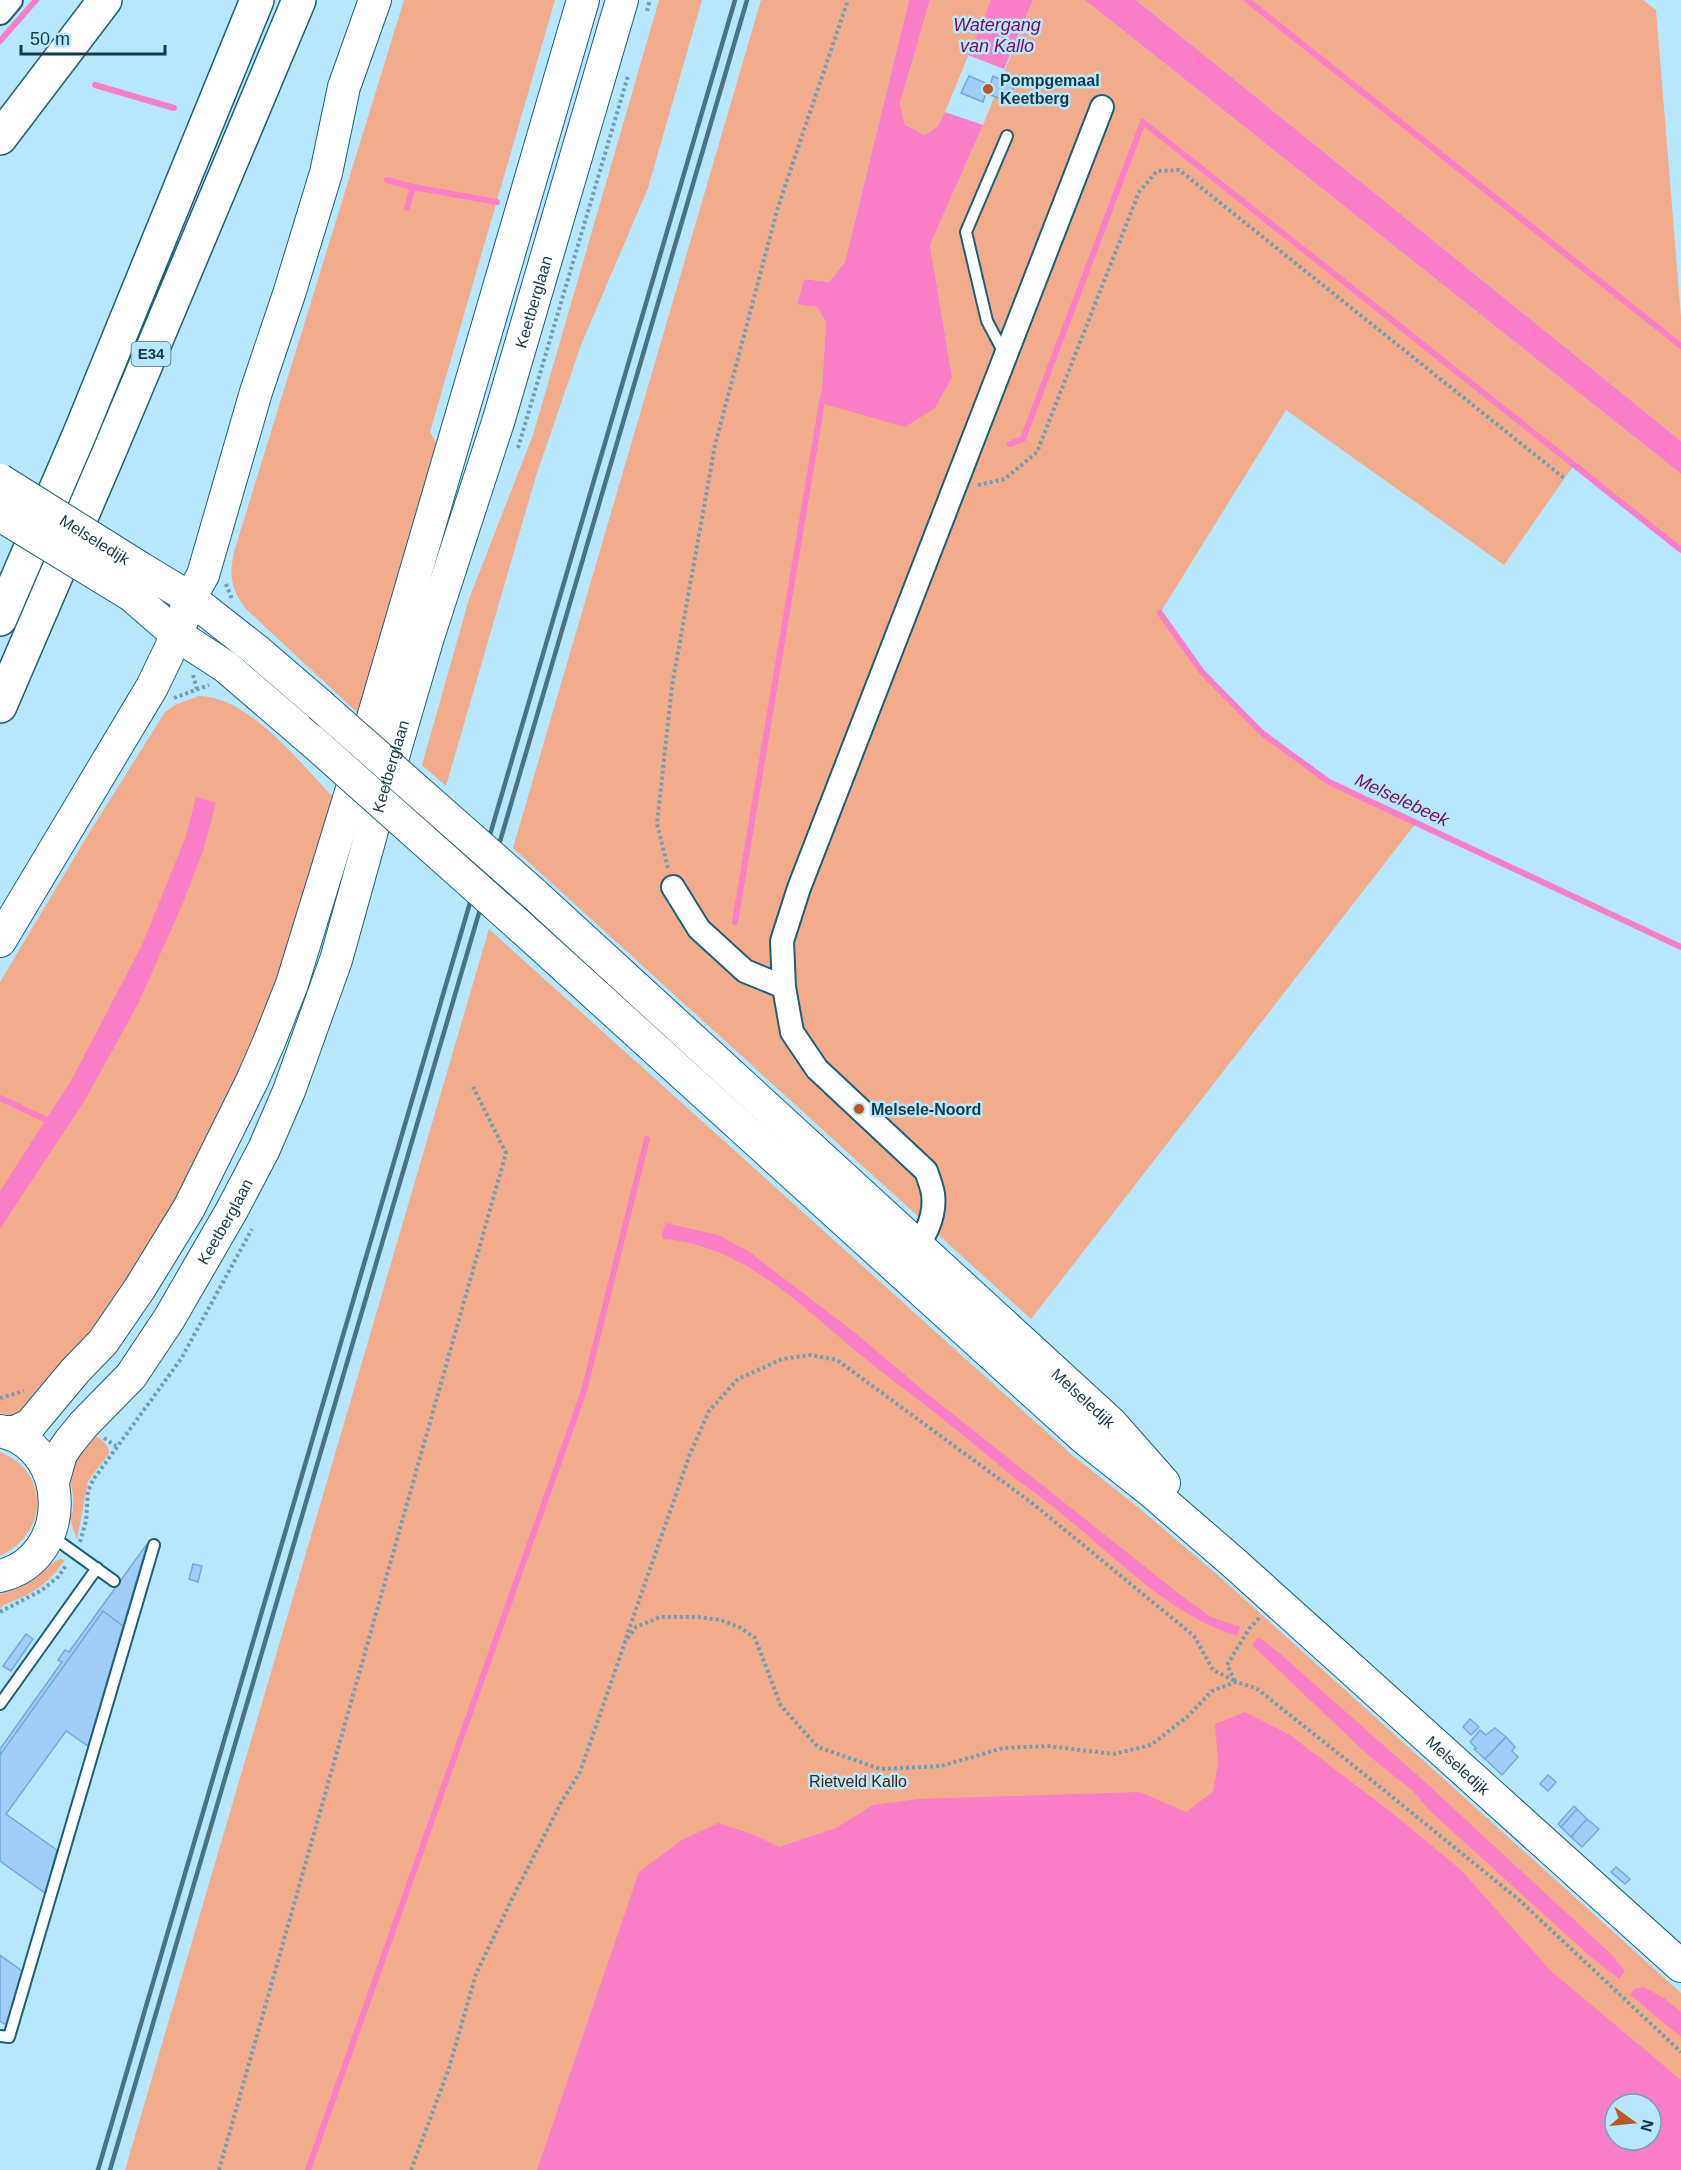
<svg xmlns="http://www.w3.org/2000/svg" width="1681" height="2170" font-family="Helvetica,sans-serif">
	<rect width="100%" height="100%" fill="#b6e7fc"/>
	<path fill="#f2ac8b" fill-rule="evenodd" d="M404,0H555L430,432L437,444L362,717L246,609C231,588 229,577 234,552Z
		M659,0H702L648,188L581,345L536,476L446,786L422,765L469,599L533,435Z
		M761,0H909L845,262L829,282L804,279L797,303L817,307L826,322L821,403L952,377L930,245L983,125L1033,0H1085L1681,474V551L1574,465L1504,565L1286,410L1160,613L1202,672L1262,733L1329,782L1416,823L1031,1319L513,848Z
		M930,0H991L945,112L938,126L925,135L905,125L900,103Z
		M1136,0H1643L1656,10L1681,317V441Z
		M199,696C248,696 300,763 333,797L279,980L257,1037L177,1202L129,1281L44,1400L14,1417L0,1413V982L89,833L165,712L175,705Z
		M489,929L1071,1454L1139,1508L1221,1578L1681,1993V2170H125ZM1615,2104H1651V2140H1615Z
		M89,1432C97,1437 110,1443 109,1453L88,1481L77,1540L70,1519L73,1510V1495L69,1475Z
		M0,1452C51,1472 48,1534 0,1556Z
		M60,1559L65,1560C56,1573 45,1585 30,1593C21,1599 9,1601 0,1608V1594C14,1590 29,1584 40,1574C47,1568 51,1563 60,1559Z"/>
	<path fill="#f87fc5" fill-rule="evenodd" d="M909,0H930L900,103L905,125L925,135L938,126L945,112L983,125L930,245L952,377L935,408L905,427L821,403L826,322L817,307L797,304L804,279L829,282L845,262Z
		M991,0H1033L1004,69L968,55Z
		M1085,0H1136L1681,441V474Z
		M196,797L216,803L203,851L183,903L138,1004L85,1100L0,1229V1191L72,1079L142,945L186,836Z
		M666,1223L718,1235L748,1251L854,1332L924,1391L1183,1597L1211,1617L1240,1627L1237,1636C1168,1614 1118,1559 1063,1515C1047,1501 1029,1489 1012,1476C995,1462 978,1447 960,1433C926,1405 890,1379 856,1351C800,1304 740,1244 663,1239L662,1234Z
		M1258,1637L1277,1651L1425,1782L1611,1954L1625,1971L1619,1979L1591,1957L1529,1901L1428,1809L1413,1791L1369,1756L1252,1645Z
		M1245,1712L1290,1735L1391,1812L1461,1870L1551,1971L1681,2080V2170H537L639,1872L682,1840L718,1823L752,1834L779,1847L836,1828L873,1805L918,1799L1140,1792L1186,1812L1213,1792L1218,1763L1215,1724ZM1615,2104H1651V2140H1615Z
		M1644,1987L1664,1998L1681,2012V2037L1630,1995L1634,1989Z"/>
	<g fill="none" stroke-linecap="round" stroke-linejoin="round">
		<path stroke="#f87fc5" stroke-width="6" d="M1247,0L1681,346
			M0,41L36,0
			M95,85L174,108
			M387,180L413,187L497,202
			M407,208L413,187
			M1010,444L1023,439L1143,122L1681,550
			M1160,613L1202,672L1262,733L1329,782L1681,947
			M735,922L823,396
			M0,1098L51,1122
			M308,2170L584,1391L647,1139"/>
	</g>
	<path fill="#a0cef8" stroke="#70aadc" stroke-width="1.5" d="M969,76L990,85L993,76L1014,85L1008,102L986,93L983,102L961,93Z
		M147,1544L123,1626L103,1611L0,1755V1749L62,1662L58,1660L65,1650L69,1652Z
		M193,1564L202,1566L198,1582L189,1579Z
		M103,1611L123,1626L88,1746L66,1731L6,1814L57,1850L45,1893L0,1861V1755Z
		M26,1634L33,1639L11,1671L3,1666Z
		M1470,1719L1479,1727L1471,1735L1463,1727Z
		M1495,1728L1506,1737L1485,1759L1474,1749L1476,1748L1470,1742L1480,1730L1486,1735Z
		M1506,1737L1515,1747L1512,1751L1518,1757L1502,1775L1485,1759Z
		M1548,1775L1556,1782L1548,1791L1540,1784Z
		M1574,1806L1577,1809L1561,1827L1558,1824Z
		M1577,1809L1587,1819L1571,1837L1561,1827Z
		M1587,1819L1599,1829L1582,1847L1571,1837Z
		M1616,1867L1630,1879L1625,1884L1611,1872Z
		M0,1955L22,1971L6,2025L0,2021Z"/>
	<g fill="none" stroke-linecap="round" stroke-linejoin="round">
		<defs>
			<path id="service" d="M1004,353L987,321L966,232L1007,136
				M50,1535L114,1581
				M0,1704L97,1568
				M0,2036L9,2037L154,1545"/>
			<path id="minor" d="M0,13L11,0
				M673,887L699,929L745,971L784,987
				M910,1255C924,1239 936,1217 933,1194C932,1187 929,1179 926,1171L817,1069L792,1032L784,987L782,941L799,888L1102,107"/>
			<g id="secondary">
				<path d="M142,569L190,598L256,650L320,705"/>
				<path d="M131,595L177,635L226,667L311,740"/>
				<path id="s1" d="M533,893L1111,1423L1164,1483"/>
				<path id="s2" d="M522,928L1084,1438L1152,1492L1234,1563L1681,1966"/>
				<path d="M0,941L152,687L177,635L190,598L203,575L256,392L290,291L326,173L344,87L375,0"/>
				<path d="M0,1431C73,1447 73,1559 0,1576"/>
				<path d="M6,1432H15L30,1425L75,1371L103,1342L140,1288L189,1208L252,1081L269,1042L292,984L359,766L583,0"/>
				<path id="s3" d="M53,1482L61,1454L70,1441L84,1424L131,1376L169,1319L232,1210L264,1149L289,1091L336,960L385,784L428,637L499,419L622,0"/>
			</g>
			<path id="motorway" d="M0,138L105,0
				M0,619L80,433L257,0
				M0,706L110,450L299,0"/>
		</defs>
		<use href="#service" stroke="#1c6078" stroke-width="14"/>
		<use href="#minor" stroke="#1c6078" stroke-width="26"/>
		<use href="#secondary" stroke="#1c6078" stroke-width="34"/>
		<use href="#motorway" stroke="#1c6078" stroke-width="36"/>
		<path stroke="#729daf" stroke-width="4" stroke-dasharray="3 3" stroke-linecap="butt" d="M647,11L650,0
			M518,448L628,76
			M978,485L1005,479L1037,452L1139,192L1157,171L1179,170L1564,478
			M226,584L232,599
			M193,675L197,689
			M174,698L209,685
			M668,868L657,824L672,686L715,445L778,207L848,0
			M0,1398L24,1391
			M104,1438L116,1446
			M80,1542L86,1521L88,1491L93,1480L181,1359L252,1229
			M0,1612L42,1590L58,1577L67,1564
			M626,1638L690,1454L709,1411L738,1379L782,1359L811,1355L837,1360L1032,1503L1194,1636L1213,1670L1235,1681
			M1235,1681L1227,1665L1249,1629L1260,1617
			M219,2170L506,1153L473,1087
			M411,2170L449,2068L476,1974L512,1899L562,1801L580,1772L625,1642L636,1627L660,1617H698L721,1620L741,1628L755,1638L781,1706L818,1747L880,1769L941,1766L1003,1748L1048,1746L1114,1754L1151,1745L1188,1716L1212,1691L1236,1682L1256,1688L1359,1770L1518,1899L1681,2052"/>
		<use href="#service" stroke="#fff" stroke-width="10"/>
		<use href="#minor" stroke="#fff" stroke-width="22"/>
		<use href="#secondary" stroke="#fff" stroke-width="32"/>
		<use href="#motorway" stroke="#fff" stroke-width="33"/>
		<path stroke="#4a7383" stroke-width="4.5" d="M98,2170L735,0
			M110,2170L747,0"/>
		<defs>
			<g id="secondary-bridge">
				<path id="s4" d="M0,480L142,569"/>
				<path d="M0,515L131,595"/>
				<path d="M320,705L533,893"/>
				<path d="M311,740L522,928"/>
			</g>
		</defs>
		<use href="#secondary-bridge" stroke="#1c6078" stroke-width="34" stroke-linecap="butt"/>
		<use href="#secondary-bridge" stroke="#fff" stroke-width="32"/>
	</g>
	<g fill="#bb5820" stroke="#b6e7fc" stroke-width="2">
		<circle cx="988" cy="89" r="6"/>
		<circle cx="859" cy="1109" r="6"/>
	</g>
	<g text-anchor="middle" stroke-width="5" stroke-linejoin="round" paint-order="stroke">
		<rect fill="#b6e7fc" stroke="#456d7d" stroke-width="1.5" x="131.5" y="342" width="39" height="24" rx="4.5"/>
		<g font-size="15" font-weight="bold" fill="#153947">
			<text x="151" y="359">E34</text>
		</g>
		<g font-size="16" font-weight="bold" fill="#153947" stroke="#b6e7fc" text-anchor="start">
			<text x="1000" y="86">Pompgemaal<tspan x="1000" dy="18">Keetberg</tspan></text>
			<text x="871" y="1115">Melsele-Noord</text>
		</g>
		<g font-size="16" fill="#153947" stroke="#b6e7fc">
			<text dy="6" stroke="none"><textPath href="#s3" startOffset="1287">Keetberglaan</textPath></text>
			<text dy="6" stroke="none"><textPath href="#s4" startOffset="112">Melseledijk</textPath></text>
			<text dy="6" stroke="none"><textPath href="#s3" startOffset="801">Keetberglaan</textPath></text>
			<text dy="6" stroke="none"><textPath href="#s3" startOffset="315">Keetberglaan</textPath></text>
			<text dy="6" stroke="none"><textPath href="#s1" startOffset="747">Melseledijk</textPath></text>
			<text dy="6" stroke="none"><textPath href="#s2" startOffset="1256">Melseledijk</textPath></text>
		</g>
		<g font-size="16" fill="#4f2106" stroke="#b6e7fc">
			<text x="858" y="1787">Rietveld Kallo</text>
		</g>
		<g font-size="18" font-style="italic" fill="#7b0b57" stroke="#b6e7fc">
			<text x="997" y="31">Watergang<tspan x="997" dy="21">van Kallo</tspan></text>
			<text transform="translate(1402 800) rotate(25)" y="6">Melselebeek</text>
		</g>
	</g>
	<g transform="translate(1633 2122) rotate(105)"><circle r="28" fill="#b6e7fc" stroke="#76a1b4" stroke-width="1.5"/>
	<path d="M0-4.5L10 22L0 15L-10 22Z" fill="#bb5820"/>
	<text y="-9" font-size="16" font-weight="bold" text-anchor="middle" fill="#153947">N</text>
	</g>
	<path d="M21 45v9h144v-9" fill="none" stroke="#153947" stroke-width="3"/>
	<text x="30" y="45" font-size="18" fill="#153947" stroke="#b6e7fc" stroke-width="4.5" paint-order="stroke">50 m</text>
</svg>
